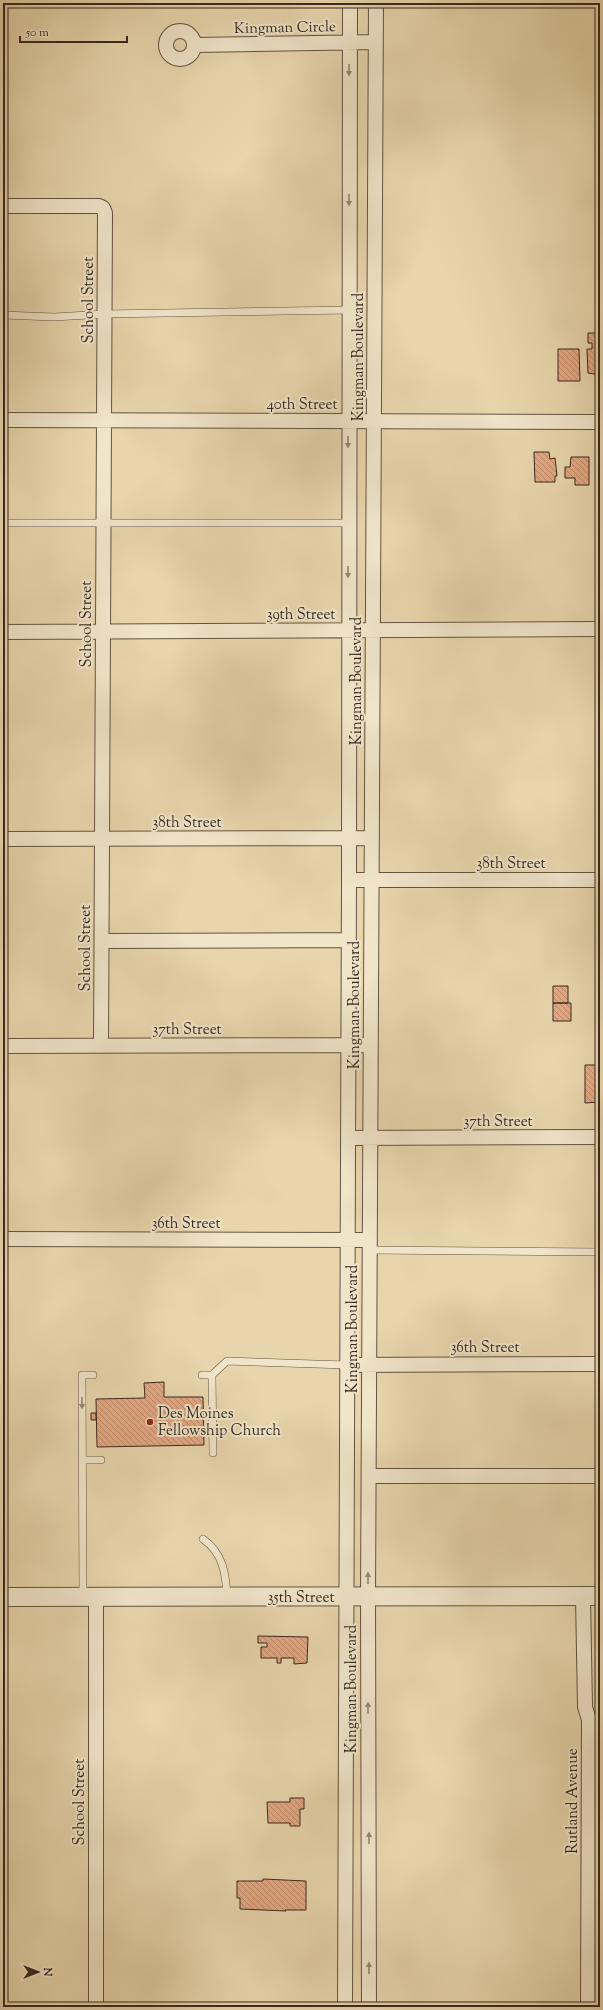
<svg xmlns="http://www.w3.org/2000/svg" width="603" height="2010" font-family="'Sorts Mill Goudy',serif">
	<defs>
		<pattern id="building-back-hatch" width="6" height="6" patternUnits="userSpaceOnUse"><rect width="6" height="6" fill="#e5a882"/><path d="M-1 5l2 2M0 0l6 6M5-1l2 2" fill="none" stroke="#ba896a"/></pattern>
	</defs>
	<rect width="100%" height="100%" fill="#e8d5ac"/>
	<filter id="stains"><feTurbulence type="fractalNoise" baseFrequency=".005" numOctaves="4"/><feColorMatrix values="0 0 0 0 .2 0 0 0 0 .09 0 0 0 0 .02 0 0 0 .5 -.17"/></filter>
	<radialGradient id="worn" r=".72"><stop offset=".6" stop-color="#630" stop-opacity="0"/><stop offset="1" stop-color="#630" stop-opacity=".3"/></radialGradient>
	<path fill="url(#building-back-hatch)" stroke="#37291f" d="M588,333H600V375L588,373L587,349H592V343H588Z
		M558,349H579L580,381H558Z
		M534,452H549L550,459L555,458L557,476H555V482H535Z
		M598,453H600V485H598Z
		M571,457H589V485H575V478H565V467H570Z
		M553,986H568V1003H553Z
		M553,1003H571V1021H553Z
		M585,1065H596V1068H600V1102L585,1103Z
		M164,1382V1397H203L204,1445L97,1447L96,1399L145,1398L144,1383Z
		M91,1413H96V1420H91Z
		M258,1636L308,1637L307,1663L294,1664V1658H281V1663H277V1658H261V1647H267V1643H258Z
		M290,1798H304V1809H300V1826H290V1823H268L267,1802H290Z
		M263,1879L306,1881V1910H285L286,1911L240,1909V1898H237V1881H263Z"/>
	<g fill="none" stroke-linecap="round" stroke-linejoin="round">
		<defs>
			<path id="service" d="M3,315L54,317L105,314L349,310
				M3,523H348
				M370,1250L600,1252
				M202,1375H212L227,1361L346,1365
				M212,1375L213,1453
				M82,1460H101
				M203,1539C223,1553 226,1574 227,1597
				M83,1597L82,1375H93"/>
			<path id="minor" d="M166 45a14 14 0 1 1 28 0a14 14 0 1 1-28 0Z
				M194,45L375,42
				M3,206H99L103,208L105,213L101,1046
				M3,420L600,422
				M3,632L600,629
				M3,839L372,838
				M349,880H600
				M102,941L349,940
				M3,1046L370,1045
				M348,1138L600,1137
				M3,1239L370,1240
				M346,1365L600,1364
				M369,1476H600
				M583,1596L585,1707L589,1720L588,2007
				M96,2007V1597
				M345,2007L349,880L350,3
				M369,2007L368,1597L376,3"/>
			<path id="tertiary" d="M3,1597L600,1596"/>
		</defs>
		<use href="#service" stroke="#635442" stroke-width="8"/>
		<use href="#minor" stroke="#635442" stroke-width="16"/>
		<use href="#tertiary" stroke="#635442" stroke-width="20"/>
		<use href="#service" stroke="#f0e4c9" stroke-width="7"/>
		<use href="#minor" stroke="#f0e4c9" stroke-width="14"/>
		<use href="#tertiary" stroke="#f0e4c9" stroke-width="18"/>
	</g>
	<defs><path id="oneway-solid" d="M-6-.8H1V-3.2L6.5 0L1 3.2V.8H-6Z"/></defs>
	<g fill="#948674">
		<use href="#oneway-solid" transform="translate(349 70) rotate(90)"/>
		<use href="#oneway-solid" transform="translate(349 200) rotate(90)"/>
		<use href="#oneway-solid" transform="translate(348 442) rotate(90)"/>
		<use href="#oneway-solid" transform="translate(348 572) rotate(90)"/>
		<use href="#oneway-solid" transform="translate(82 1403) rotate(90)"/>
		<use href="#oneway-solid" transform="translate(368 1578) rotate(-90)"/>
		<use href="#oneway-solid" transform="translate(368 1708) rotate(-90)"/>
		<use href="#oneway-solid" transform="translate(369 1838) rotate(-90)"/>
		<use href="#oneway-solid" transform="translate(369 1968) rotate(-90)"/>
	</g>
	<circle fill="#8f2418" stroke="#f0e4c9" stroke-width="1.5" cx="150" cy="1422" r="4"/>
	<g text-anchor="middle" stroke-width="4" stroke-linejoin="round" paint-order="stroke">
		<g font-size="15" fill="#37291f" stroke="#f0e4c9">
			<text transform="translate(285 27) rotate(-1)" y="5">Kingman Circle</text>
			<text transform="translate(88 300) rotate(-90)" y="5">School Street</text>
			<text transform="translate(358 357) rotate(-90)" y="5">Kingman Boulevard</text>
			<text x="302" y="409">40th Street</text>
			<text x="301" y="619">39th Street</text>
			<text transform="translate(86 624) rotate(-90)" y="5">School Street</text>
			<text transform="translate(356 681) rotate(-90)" y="5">Kingman Boulevard</text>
			<text x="187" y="827">38th Street</text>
			<text x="511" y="868">38th Street</text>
			<text transform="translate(85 948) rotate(-90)" y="5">School Street</text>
			<text transform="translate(354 1005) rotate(-90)" y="5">Kingman Boulevard</text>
			<text x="187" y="1034">37th Street</text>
			<text x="498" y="1126">37th Street</text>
			<text x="186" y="1228">36th Street</text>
			<text transform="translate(352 1329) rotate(-90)" y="5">Kingman Boulevard</text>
			<text x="485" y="1352">36th Street</text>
			<text x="301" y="1602">35th Street</text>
			<text transform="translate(351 1689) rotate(-90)" y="5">Kingman Boulevard</text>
			<text transform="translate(572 1801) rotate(-90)" y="5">Rutland Avenue</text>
			<text transform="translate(79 1802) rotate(-90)" y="5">School Street</text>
		</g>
		<g font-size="15" fill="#37291f" stroke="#f0e4c9" text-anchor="start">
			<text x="158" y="1418">Des Moines<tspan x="158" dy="17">Fellowship Church</tspan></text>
		</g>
	</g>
	<rect width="603" height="2010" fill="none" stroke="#e8d5ac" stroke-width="16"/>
	<rect x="4" y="4" width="595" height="2002" fill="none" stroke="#37291f" stroke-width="2"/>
	<rect x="8" y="8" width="587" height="1994" fill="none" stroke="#37291f"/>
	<g transform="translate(38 1972) rotate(90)" stroke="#f0e4c9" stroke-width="3" paint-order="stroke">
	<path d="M0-3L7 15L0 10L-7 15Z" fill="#37291f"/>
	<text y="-6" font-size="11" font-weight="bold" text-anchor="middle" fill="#37291f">N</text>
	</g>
	<path d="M20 36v6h107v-6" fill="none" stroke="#37291f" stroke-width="2"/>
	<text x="26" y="36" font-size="12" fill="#37291f" stroke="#f0e4c9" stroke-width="3" paint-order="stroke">50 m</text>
	<rect width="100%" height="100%" filter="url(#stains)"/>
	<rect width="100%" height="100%" fill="url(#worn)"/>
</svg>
